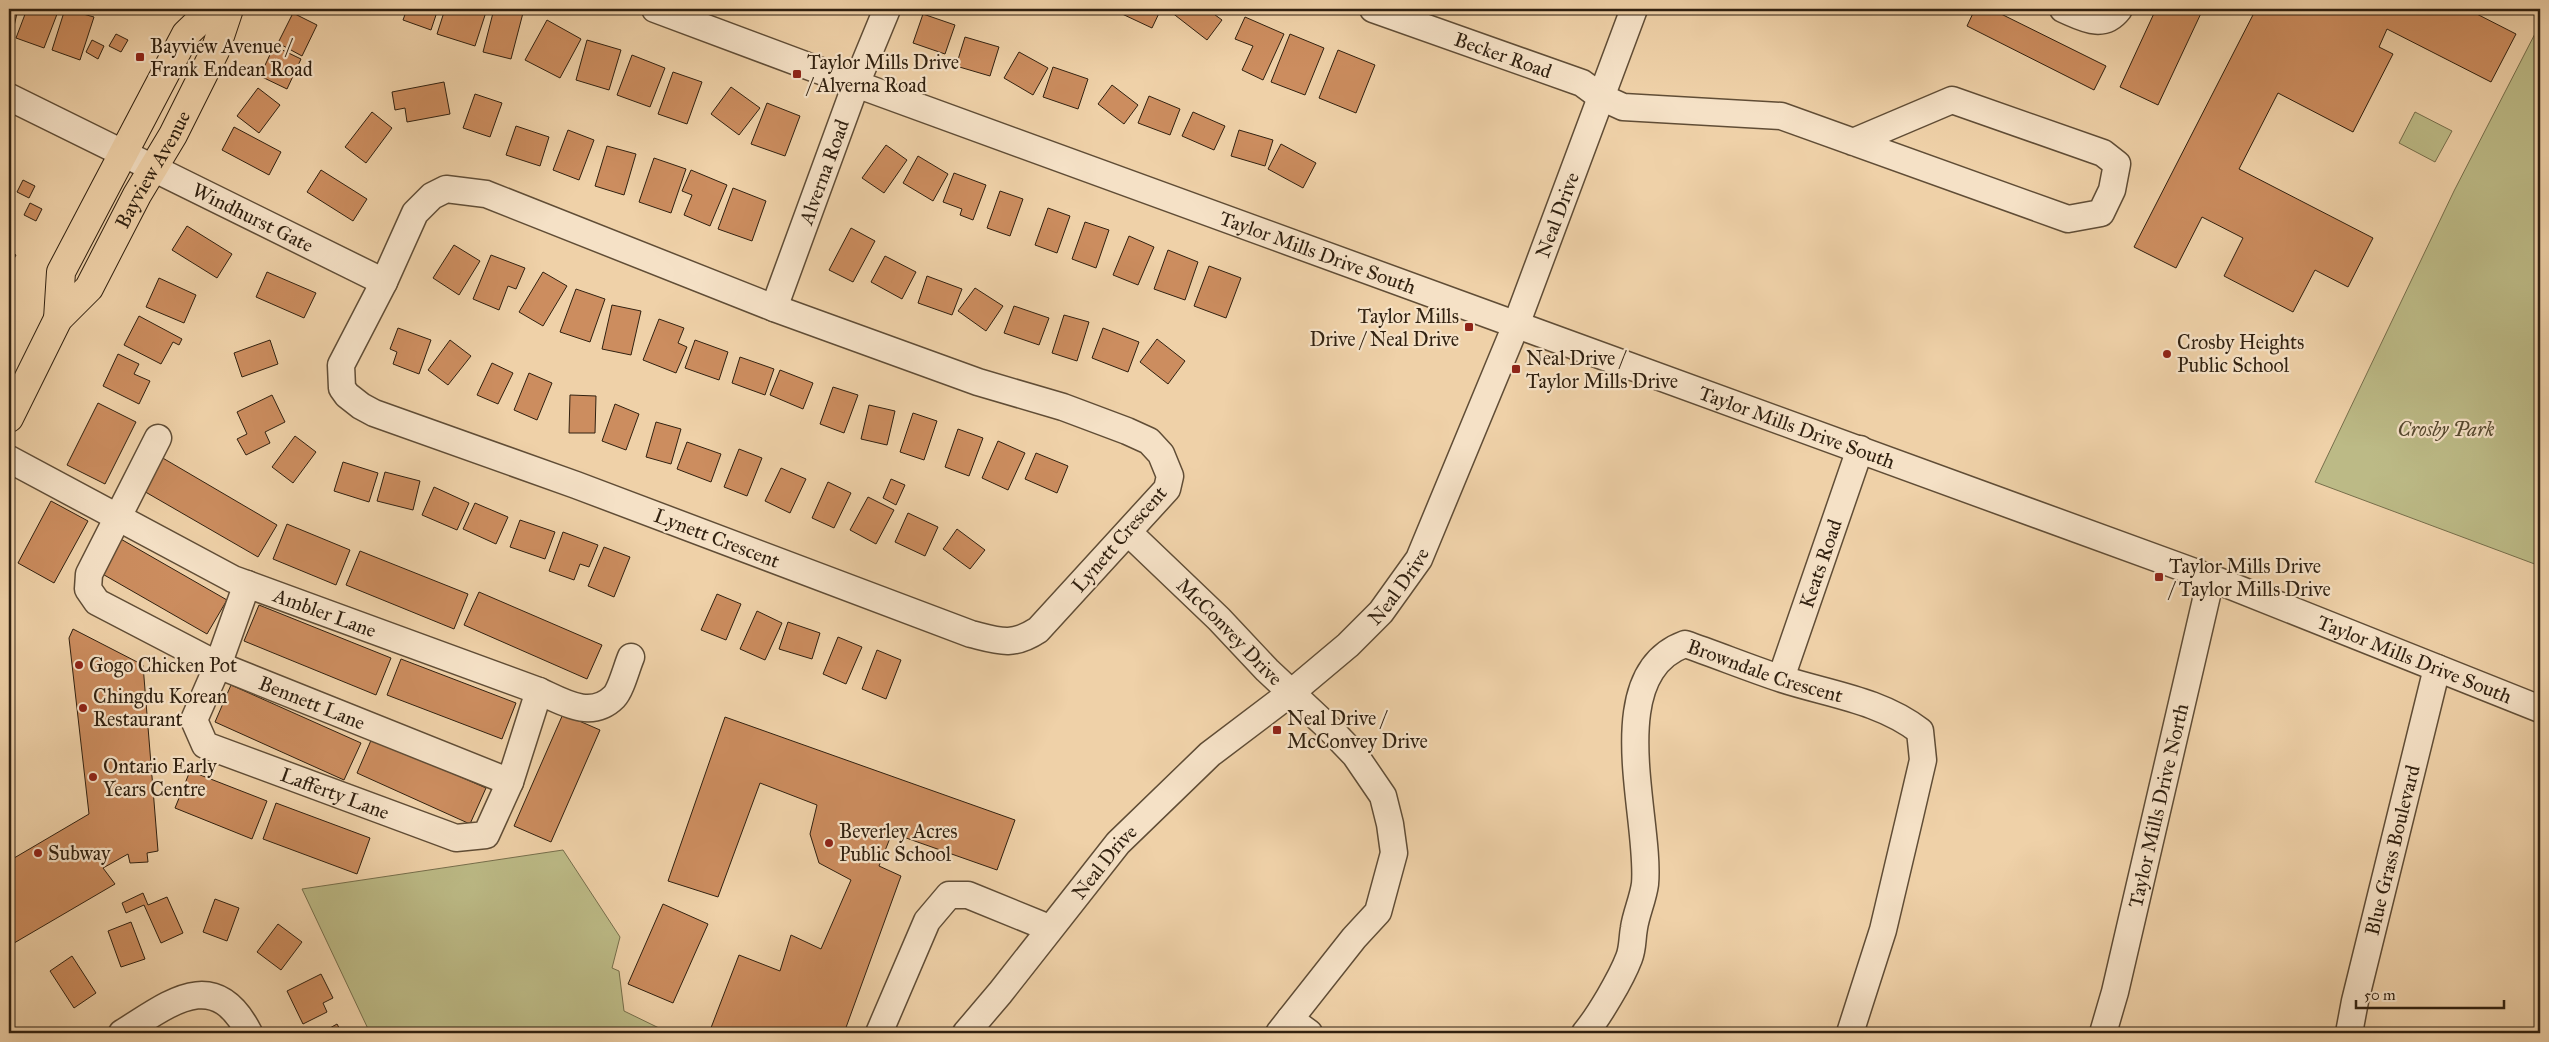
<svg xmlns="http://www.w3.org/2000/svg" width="2549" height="1042" font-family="'IM FELL Great Primer',serif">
	<rect width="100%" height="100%" fill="#efd1a8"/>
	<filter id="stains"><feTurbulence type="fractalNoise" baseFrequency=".004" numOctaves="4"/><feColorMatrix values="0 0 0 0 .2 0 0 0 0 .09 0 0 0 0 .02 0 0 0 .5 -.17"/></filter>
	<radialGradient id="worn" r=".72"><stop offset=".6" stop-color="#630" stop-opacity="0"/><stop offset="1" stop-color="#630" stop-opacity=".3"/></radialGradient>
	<path fill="#bcba86" stroke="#766e4b" d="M2540,24V566L2315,482L2454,191Z
		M2415,112L2452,131L2435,162L2399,143Z
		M563,850L620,937L612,968L619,971L624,1011L659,1028L657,1033H370L302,889Z"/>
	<path fill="#cc8d5f" stroke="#312110" d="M9,9H18L12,35L9,34Z
		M27,9H59L44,48L16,38Z
		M65,9L94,17L80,60L52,50Z
		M407,9H438L431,30L403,20Z
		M445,9H487L475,46L437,34Z
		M494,9H508L523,13L511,59L483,52Z
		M1122,9H1161L1152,28L1120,13Z
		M1174,9H1207L1222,20L1207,40L1171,12Z
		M1975,9H1991L2106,66L2094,90L1967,26Z
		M2156,9H2203L2158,105L2120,87Z
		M2256,9H2467L2516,34L2491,82L2387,29L2379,47L2393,54L2353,132L2278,93L2239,169L2373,238L2348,287L2315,270L2293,312L2224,276L2243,238L2202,217L2176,268L2134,247Z
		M293,13L317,25L302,56L278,43Z
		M923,14L955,25L945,54L913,43Z
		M1245,17L1284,34L1263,80L1242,70L1253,46L1235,39Z
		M547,20L581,39L560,78L525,60Z
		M116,34L128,40L121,52L109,46Z
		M1290,34L1324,48L1305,95L1271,82Z
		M965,37L999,47L990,76L956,66Z
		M92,40L104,46L98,59L86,52Z
		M587,40L621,50L609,90L576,80Z
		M274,46L301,59L287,89L260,76Z
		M1338,50L1375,65L1356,113L1319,98Z
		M1019,52L1048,68L1033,95L1004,78Z
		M632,55L665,68L650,107L617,95Z
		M1053,67L1088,79L1078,109L1043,97Z
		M673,72L702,82L687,124L658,114Z
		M444,82L450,114L407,122L405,108L395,110L392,92Z
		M1112,85L1138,105L1124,124L1098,104Z
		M731,87L760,108L739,135L711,114Z
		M258,88L280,105L259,133L237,116Z
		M475,94L502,103L490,137L463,128Z
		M1149,96L1180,109L1170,135L1138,123Z
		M767,103L800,116L785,156L751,144Z
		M372,112L392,128L366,163L345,147Z
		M1193,112L1225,126L1214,150L1182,136Z
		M516,126L549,137L540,166L506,155Z
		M234,127L281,152L269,175L222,150Z
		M568,130L594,140L579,180L553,170Z
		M1239,130L1273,140L1265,166L1231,156Z
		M1281,144L1316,163L1303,188L1268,169Z
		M886,145L907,160L884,193L862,178Z
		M607,146L636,154L624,195L595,186Z
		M918,156L948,174L933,201L903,183Z
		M654,158L686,169L671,213L639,202Z
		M321,170L367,199L353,221L307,192Z
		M691,170L727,185L710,226L684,215L692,195L682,191Z
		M954,173L986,185L973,220L960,215L962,209L943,202Z
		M23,180L35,186L29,198L17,192Z
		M733,188L766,201L752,241L718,229Z
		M1000,191L1023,199L1010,236L987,228Z
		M30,203L42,209L36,221L24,215Z
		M1048,208L1070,216L1057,253L1035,245Z
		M1085,222L1109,230L1096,268L1072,259Z
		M187,226L232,254L217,278L172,250Z
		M851,228L875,241L853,282L829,270Z
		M1129,236L1154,247L1138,285L1113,275Z
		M454,245L480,261L459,295L433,278Z
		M1168,250L1198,262L1185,300L1154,289Z
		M9,251L16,255L9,268Z
		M491,255L525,268L516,289L508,286L499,310L473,299Z
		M885,256L916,272L902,299L871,282Z
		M1209,266L1241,278L1226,318L1194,306Z
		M267,272L316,293L304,318L256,297Z
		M543,272L567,286L543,326L519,312Z
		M927,276L962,289L952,315L918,303Z
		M159,278L196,295L184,323L146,307Z
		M975,288L1003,306L986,331L958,311Z
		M576,289L605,299L590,342L560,332Z
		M612,305L641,311L631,355L602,349Z
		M1014,306L1049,318L1039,345L1004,333Z
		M1064,315L1089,322L1077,361L1052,353Z
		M139,316L182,339L179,345L173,342L161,364L124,345Z
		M659,319L684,328L678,343L687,347L676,373L643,360Z
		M398,328L431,340L419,374L393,364L397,352L390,349Z
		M1103,328L1139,342L1128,372L1092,358Z
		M1157,339L1185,361L1168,384L1140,362Z
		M270,340L278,364L242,377L234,353Z
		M450,340L471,356L448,385L428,370Z
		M695,340L728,352L719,380L685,368Z
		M118,354L139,364L134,374L150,381L139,404L103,386Z
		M740,357L774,369L765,395L732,383Z
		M492,363L513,373L498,404L477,395Z
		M780,370L813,383L803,409L770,395Z
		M529,373L552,383L537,420L514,410Z
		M833,387L858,395L844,433L820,424Z
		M272,395L285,422L265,432L270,443L246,455L237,439L247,434L237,412Z
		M570,395L596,396L595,433H569Z
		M98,403L136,422L105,484L67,465Z
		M615,404L639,414L626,450L602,441Z
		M869,405L895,411L887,445L861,439Z
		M913,413L937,421L924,460L900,452Z
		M656,422L681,429L671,464L646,457Z
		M958,429L983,438L969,476L945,467Z
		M295,436L316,452L293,483L272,467Z
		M998,441L1025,453L1008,490L982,478Z
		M687,442L721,454L711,482L677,469Z
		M739,449L762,458L747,496L724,487Z
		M1036,453L1068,466L1057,493L1025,479Z
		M161,457L277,525L258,557L142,490Z
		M343,462L378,473L369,502L334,491Z
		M781,468L806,479L790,513L765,501Z
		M385,472L420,481L413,510L377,501Z
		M891,479L905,485L896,505L883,498Z
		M828,482L851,493L834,528L812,518Z
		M434,487L469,503L457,530L422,515Z
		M868,497L894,510L876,544L850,530Z
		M51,501L88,521L54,583L18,563Z
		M475,503L508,517L496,544L463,529Z
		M908,513L938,527L925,556L895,542Z
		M520,520L555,532L545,559L510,547Z
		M287,524L350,550L336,585L273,559Z
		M957,529L985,550L970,569L943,549Z
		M563,532L598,545L589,567L580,564L574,580L549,571Z
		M119,538L227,600L207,634L99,572Z
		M604,547L630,557L614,597L588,586Z
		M360,551L468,594L454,629L346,585Z
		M479,592L602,645L587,679L464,625Z
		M717,594L741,604L726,640L701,630Z
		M259,605L391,658L376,695L244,641Z
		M757,611L782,623L765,660L740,649Z
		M788,622L820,633L812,659L779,649Z
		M73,629L143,665L158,851L147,853L148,862L130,863L128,854L103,868L115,884L9,946V861L89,814L69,638Z
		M838,637L862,647L846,684L823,674Z
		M877,650L901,660L886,699L862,689Z
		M401,659L516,703L502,739L387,695Z
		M231,685L361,743L344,780L215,722Z
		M563,714L600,730L551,842L514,826Z
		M725,717L1015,820L997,870L892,833L879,866L901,876L844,1033H709L739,955L780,971L791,935L821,949L851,880L819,863L810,834L817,805L760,783L718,897L668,881Z
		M372,738L486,788L470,824L357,773Z
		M190,771L267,801L252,839L175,808Z
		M276,803L370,838L357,874L263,839Z
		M143,893L148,905L167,897L183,933L161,943L144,905L126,913L122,903Z
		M215,899L239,908L227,941L203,932Z
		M663,904L708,924L673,1003L628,984Z
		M131,922L145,959L121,967L108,931Z
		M278,924L302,942L281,970L257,952Z
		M72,956L96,993L74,1008L50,971Z
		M321,974L333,998L323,1003L327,1012L303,1024L287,991Z
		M337,1024L342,1033H321Z"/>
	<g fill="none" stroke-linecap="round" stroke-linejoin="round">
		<defs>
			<g id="minor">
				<path id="s1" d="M655,9L856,84L2211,578L2540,709"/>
				<path id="s2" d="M1373,9L1582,83L1601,97L1623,107L1781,116L2068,219L2101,213L2112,190L2117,164L2103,153L1952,100L1853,142"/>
				<path d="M2063,9C2084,18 2103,30 2119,9"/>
				<path id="s3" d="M9,97L384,282"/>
				<path d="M446,189L486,194L774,308L978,382L1063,407L1127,431L1149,441L1161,454L1170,476L1167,489L1038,630C1012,647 999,641 971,634L576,485L374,413L361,406L347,395L342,388L341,365L384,282L415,213L432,196Z"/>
				<path id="s4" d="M774,308L856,84L887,9"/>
				<path id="s5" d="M158,438L89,574L88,589L97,602L218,665L510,782"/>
				<path id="s6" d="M9,459L233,579L539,691C563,702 591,720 614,697C621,690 627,666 631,657"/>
				<path id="s7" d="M1129,533L1219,619L1267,670L1330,729L1355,755L1383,796L1390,824L1394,853L1378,912L1354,938L1279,1033"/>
				<path id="s8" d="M247,584L218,665L194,720L205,745L456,838L486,835L510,782L539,691"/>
				<path id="s9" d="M1781,678L1860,449"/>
				<path d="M1290,1019L1309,1033"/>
				<path d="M122,1033C168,1005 214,964 249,1033"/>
				<path d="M879,1033L927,921L949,895H968L1049,928"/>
				<path id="s10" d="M966,1033L1000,993L1118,843L1210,754L1292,692L1348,645L1381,612L1419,559L1516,325L1634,9"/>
				<path id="s11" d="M1585,1033C1599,1016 1621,979 1629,958C1633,948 1632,939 1634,928C1636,914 1643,899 1645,884C1651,819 1600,675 1685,644C1717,655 1749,668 1782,679C1828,694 1880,700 1920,731L1923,760L1909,820L1883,930L1850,1033"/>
				<path id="s12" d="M2103,1033L2115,992L2211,578"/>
				<path id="s13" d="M2349,1033L2355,1001L2437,668"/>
			</g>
			<g id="major">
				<path d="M58,319L61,272L186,34L212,9"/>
				<path id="s14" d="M9,418L58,319L89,288L137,195L173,135L215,51L229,9"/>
			</g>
		</defs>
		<use href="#minor" stroke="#604d36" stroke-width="29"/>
		<use href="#major" stroke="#312110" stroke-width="30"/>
		<use href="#minor" stroke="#f5e1c6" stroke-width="26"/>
		<use href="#major" stroke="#efd1a8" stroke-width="28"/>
	</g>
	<g fill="#8f2418" stroke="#f5e1c6" stroke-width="2">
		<rect x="135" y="52" width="10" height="10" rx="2.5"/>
		<rect x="792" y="69" width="10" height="10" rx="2.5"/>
		<rect x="1464" y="322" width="10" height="10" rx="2.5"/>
		<circle cx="2167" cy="354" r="5"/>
		<rect x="1511" y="364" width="10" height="10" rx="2.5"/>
		<rect x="2154" y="572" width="10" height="10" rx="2.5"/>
		<circle cx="79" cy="665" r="5"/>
		<circle cx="83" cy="708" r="5"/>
		<rect x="1272" y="725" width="10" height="10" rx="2.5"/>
		<circle cx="93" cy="777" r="5"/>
		<circle cx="829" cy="843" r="5"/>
		<circle cx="38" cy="853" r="5"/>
	</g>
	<g text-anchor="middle" stroke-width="4.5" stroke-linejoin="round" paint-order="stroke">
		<g font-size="20" fill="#312110" stroke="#f5e1c6" text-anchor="start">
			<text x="150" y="53">Bayview Avenue /<tspan x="150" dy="23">Frank Endean Road</tspan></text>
			<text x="807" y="69">Taylor Mills Drive<tspan x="807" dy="23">/ Alverna Road</tspan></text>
			<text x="1459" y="323" text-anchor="end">Taylor Mills<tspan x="1459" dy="23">Drive / Neal Drive</tspan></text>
			<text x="2177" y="349">Crosby Heights<tspan x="2177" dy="23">Public School</tspan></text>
			<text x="1526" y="365">Neal Drive /<tspan x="1526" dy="23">Taylor Mills Drive</tspan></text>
			<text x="2169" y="573">Taylor Mills Drive<tspan x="2169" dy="23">/ Taylor Mills Drive</tspan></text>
			<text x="89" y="672">Gogo Chicken Pot</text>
			<text x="93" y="703">Chingdu Korean<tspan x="93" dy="23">Restaurant</tspan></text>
			<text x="1287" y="725">Neal Drive /<tspan x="1287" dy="23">McConvey Drive</tspan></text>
			<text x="103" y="773">Ontario Early<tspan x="103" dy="23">Years Centre</tspan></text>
			<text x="839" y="838">Beverley Acres<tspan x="839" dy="23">Public School</tspan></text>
			<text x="48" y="860">Subway</text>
		</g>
		<g font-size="20" fill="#312110" stroke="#f5e1c6">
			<text dy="7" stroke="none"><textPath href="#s2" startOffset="138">Becker Road</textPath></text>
			<text dy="7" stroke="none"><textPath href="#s14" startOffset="289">Bayview Avenue</textPath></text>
			<text dy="7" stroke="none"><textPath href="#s4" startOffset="145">Alverna Road</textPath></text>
			<text dy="7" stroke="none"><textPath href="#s10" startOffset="1030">Neal Drive</textPath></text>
			<text dy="7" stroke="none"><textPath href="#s3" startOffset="272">Windhurst Gate</textPath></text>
			<text dy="7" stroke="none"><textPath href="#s1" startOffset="706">Taylor Mills Drive South</textPath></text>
			<text dy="7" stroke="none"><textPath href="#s1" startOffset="1216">Taylor Mills Drive South</textPath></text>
			<text transform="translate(717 538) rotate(21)" y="7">Lynett Crescent</text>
			<text transform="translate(1119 539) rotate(-49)" y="7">Lynett Crescent</text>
			<text dy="7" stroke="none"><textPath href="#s9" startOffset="121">Keats Road</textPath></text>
			<text dy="7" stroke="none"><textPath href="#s10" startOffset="625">Neal Drive</textPath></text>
			<text dy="7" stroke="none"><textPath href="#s6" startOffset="352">Ambler Lane</textPath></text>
			<text dy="7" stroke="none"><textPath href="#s7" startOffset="141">McConvey Drive</textPath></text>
			<text dy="7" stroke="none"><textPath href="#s1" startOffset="1876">Taylor Mills Drive South</textPath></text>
			<text dy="7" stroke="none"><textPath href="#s11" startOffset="508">Browndale Crescent</textPath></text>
			<text dy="7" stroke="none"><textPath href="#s5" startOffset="421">Bennett Lane</textPath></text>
			<text dy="7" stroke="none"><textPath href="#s8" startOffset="312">Lafferty Lane</textPath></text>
			<text dy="7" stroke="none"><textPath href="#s12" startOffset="234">Taylor Mills Drive North</textPath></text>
			<text dy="7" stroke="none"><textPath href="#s13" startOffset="188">Blue Grass Boulevard</textPath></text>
			<text dy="7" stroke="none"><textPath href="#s10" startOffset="220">Neal Drive</textPath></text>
		</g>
		<g font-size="20" font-style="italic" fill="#54472e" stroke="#f5e1c6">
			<text x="2446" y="436">Crosby Park</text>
		</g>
	</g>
	<rect width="2549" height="1042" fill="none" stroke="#efd1a8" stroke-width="30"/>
	<rect x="10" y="10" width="2529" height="1022" fill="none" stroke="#312110" stroke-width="2.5"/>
	<rect x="15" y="15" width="2519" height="1012" fill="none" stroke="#312110"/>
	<path d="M2356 1000v8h148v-8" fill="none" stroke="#312110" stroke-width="2.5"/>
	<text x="2364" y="1000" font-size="15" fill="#312110" stroke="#f5e1c6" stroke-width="4" paint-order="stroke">50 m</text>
	<rect width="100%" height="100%" filter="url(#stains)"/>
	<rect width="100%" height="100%" fill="url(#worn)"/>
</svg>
